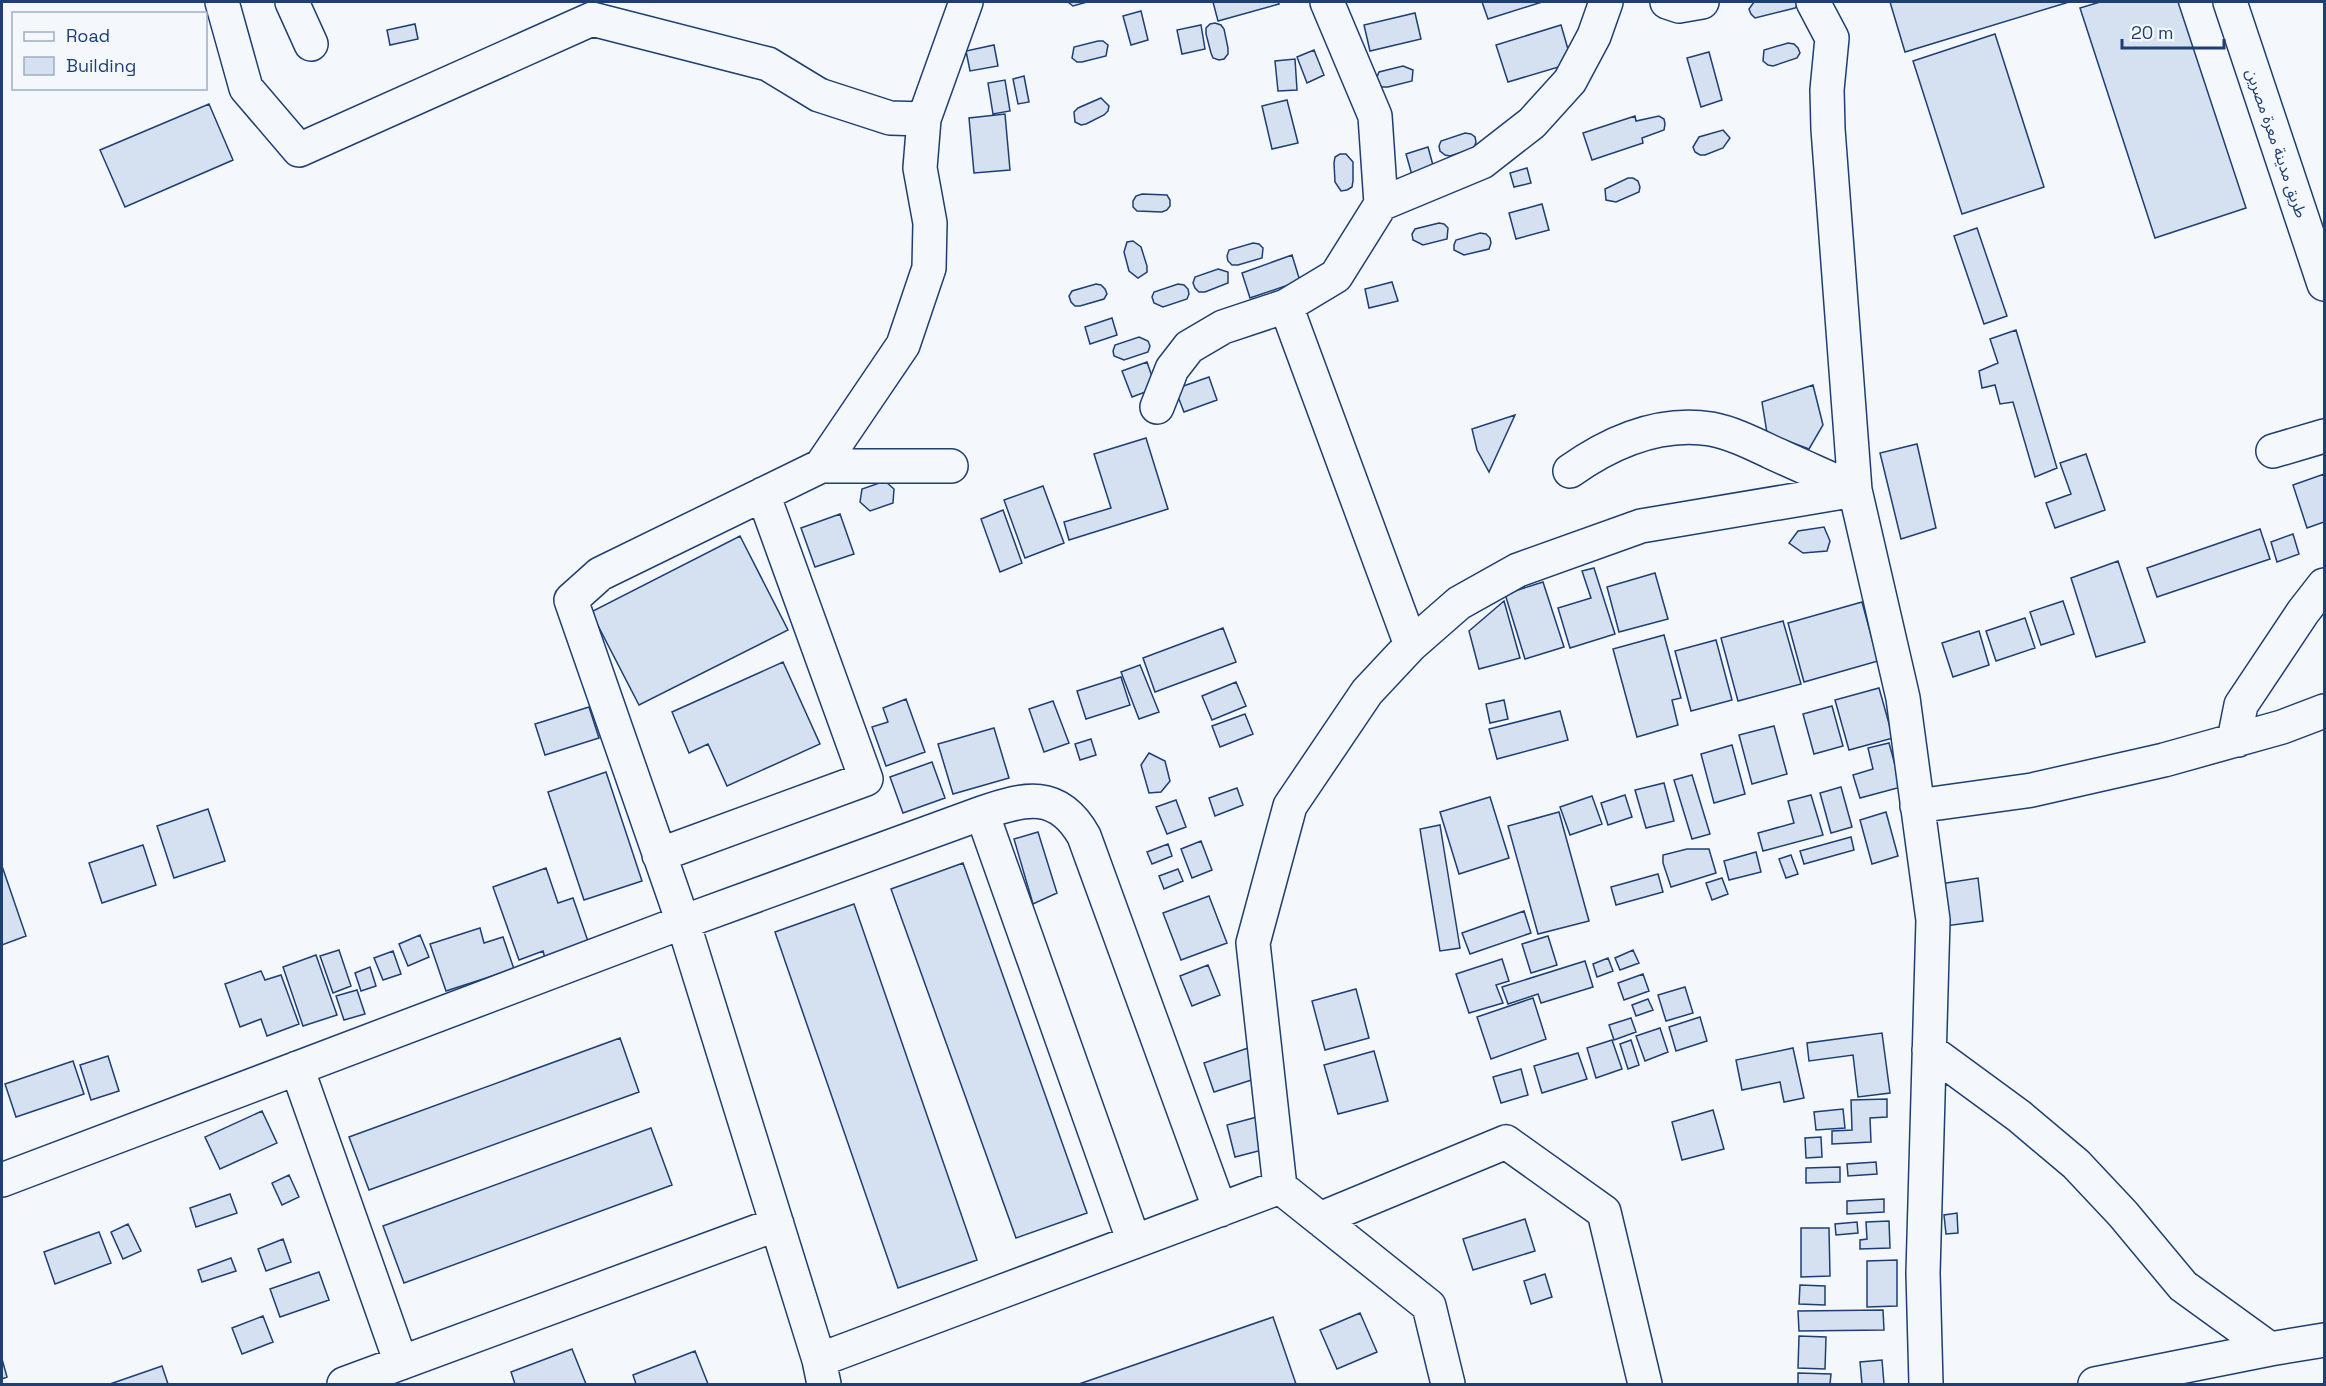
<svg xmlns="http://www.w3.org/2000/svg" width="2326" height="1386" font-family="'Space Grotesk','Noto Sans Arabic',sans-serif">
	<rect width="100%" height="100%" fill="#f4f7fb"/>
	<path fill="#d5e0f0" stroke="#1d3f73" stroke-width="1.5" d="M1068,2H1087L1073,6Z
		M1213,2H1278L1279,4L1218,21Z
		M1482,2H1542L1488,19Z
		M1754,2H1801L1795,8L1755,18L1751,14L1749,9Z
		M1890,2H2069L1905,52Z
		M2100,2H2178L2246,208L2155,238L2080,8Z
		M1141,11L1148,40L1131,45L1123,16Z
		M1415,13L1421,39L1370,51L1364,25Z
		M1215,23L1221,25L1224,29L1228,48V54L1224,59L1219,60L1213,58L1211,53L1206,34V28L1210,24Z
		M415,24L418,39L390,45L387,30Z
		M1201,25L1205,49L1182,54L1177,30Z
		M1561,25L1572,63L1508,82L1496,45Z
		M1995,34L2044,187L1962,214L1913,61Z
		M1098,41H1103L1108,45L1106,56L1082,62H1077L1072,58L1074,47Z
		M1788,43L1794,44L1798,48L1800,53L1797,58L1773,66L1768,65L1763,61L1764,50Z
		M994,45L998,66L970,71L966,51Z
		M1314,50L1324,75L1307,83L1297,57Z
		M1709,52L1722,100L1701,107L1687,58Z
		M1295,59L1297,90L1278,91L1275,61Z
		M1403,66L1413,70L1412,81L1388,87H1382L1378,83L1377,77L1379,72Z
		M1024,76L1029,102L1018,104L1013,79Z
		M1005,80L1010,111L993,114L988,83Z
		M1101,98L1109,106L1108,111L1104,115L1086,124L1081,125L1075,122L1074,112L1078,108Z
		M1287,100L1298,143L1272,149L1262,106Z
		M209,104L233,160L125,207L100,150Z
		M1005,114L1010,170L974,173L969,118Z
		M1635,116L1636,121L1659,116L1664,119L1665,124L1664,130L1642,138L1643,143L1592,160L1583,133Z
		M1723,130L1730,138L1723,148L1705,155H1700L1695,152L1693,147L1699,137Z
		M1465,133L1471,134L1475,137L1476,142L1474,148L1450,156L1445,155L1440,151L1439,146L1441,141Z
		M1428,147L1434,169L1412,175L1406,154Z
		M1340,154H1346L1353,162V181L1352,187L1347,190L1341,191L1335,182L1334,163L1335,157Z
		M1527,168L1531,183L1514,187L1510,173Z
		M1628,178H1633L1638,181L1640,187L1639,192L1616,202L1606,200L1605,189Z
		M1142,194L1167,195L1170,200V206L1167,210L1162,212L1137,211L1133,207V201L1136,196Z
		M1542,204L1549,230L1516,239L1509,213Z
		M1439,223L1444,224L1448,228L1447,239L1423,245L1413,240L1412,234L1415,229Z
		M1977,228L2007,316L1984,324L1954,236Z
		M1480,233L1486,234L1490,238L1491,243L1489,249L1464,255L1454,250V245L1456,240Z
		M1133,241L1141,247L1147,266V272L1138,278L1129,271L1124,252L1127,242Z
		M1253,243L1259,244L1263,248L1262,258L1238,265H1232L1228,261L1227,256L1229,250Z
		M1292,255L1300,281L1250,298L1242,273Z
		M1218,269L1228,272V283L1205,292H1199L1195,288L1193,283L1195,277Z
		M1392,282L1398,301L1369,308L1365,289Z
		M1096,284L1101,285L1105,289L1107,294L1104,299L1080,306H1075L1071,302L1069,296L1072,291Z
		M1178,284L1184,285L1188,289L1189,294L1187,299L1163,307L1154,303L1152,297L1154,292Z
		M1112,318L1117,335L1090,344L1085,327Z
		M2016,330L2057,468L2035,477L2013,402L2000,404L1995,385L1982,388L1979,371L1998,363L1990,339Z
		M1139,337L1148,341L1150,346L1148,352L1124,360L1114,356L1113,351L1115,345Z
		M1147,362L1156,388L1132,397L1122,371Z
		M1209,377L1217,400L1184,412L1175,389Z
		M1813,385L1823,425L1809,449L1767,433L1762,402Z
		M1515,415L1489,472L1477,450L1472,429Z
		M1146,438L1168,509L1069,540L1064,522L1111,508L1094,454Z
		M1917,444L1936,528L1901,539L1880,453Z
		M2086,454L2105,510L2055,528L2046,503L2071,494L2060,463Z
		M2324,474V522L2307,528L2293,485Z
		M885,481L894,489L893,503L870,511L860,502L862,489Z
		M1043,486L1064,543L1025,558L1004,500Z
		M1003,510L1022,563L1000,572L981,519Z
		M840,514L854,554L815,567L801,528Z
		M1824,527L1830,541L1827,551L1803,553L1789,543L1798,531Z
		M2260,529L2270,559L2157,597L2147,568Z
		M2293,534L2299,554L2277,562L2271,542Z
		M740,536L788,630L639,705L591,612Z
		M2118,561L2145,642L2096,657L2071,578Z
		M1594,568L1615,634L1570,648L1558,608L1591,598L1582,571Z
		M1655,573L1668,619L1619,632L1607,587Z
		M1543,582L1564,647L1525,659L1505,594Z
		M1504,601L1520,658L1479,669L1469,631Z
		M2063,601L2074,634L2041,645L2030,612Z
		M1862,602L1878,661L1804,682L1788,623Z
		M2025,618L2035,648L1996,661L1986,631Z
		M1783,621L1801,684L1738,701L1721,638Z
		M1223,628L1236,662L1155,692L1143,658Z
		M1979,631L1989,665L1953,677L1942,643Z
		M1664,635L1681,698L1672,700L1678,725L1637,737L1613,649Z
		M1716,640L1732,700L1691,711L1675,651Z
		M783,662L820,744L727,786L708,744L689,753L672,712Z
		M1140,665L1159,712L1139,719L1121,672Z
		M1121,677L1130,705L1086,719L1077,691Z
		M1236,682L1246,706L1212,720L1202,696Z
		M1879,688L1893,738L1849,750L1835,700Z
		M906,699L925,752L886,766L872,727L888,722L883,708Z
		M1504,700L1508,719L1490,723L1486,704Z
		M1053,701L1069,743L1044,752L1029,709Z
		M1832,706L1843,746L1814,754L1803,714Z
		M589,707L599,738L545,755L535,724Z
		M1560,711L1568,740L1497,759L1489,729Z
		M1245,714L1253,734L1220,747L1212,726Z
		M1774,726L1787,774L1752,784L1739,735Z
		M994,728L1009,778L953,794L938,744Z
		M1091,739L1096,755L1080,760L1075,744Z
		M1889,743L1901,787L1860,798L1853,775L1873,769L1868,748Z
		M1732,745L1745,794L1714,803L1701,754Z
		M1149,753L1165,761L1170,781L1161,792L1149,793L1141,765Z
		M932,762L945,798L903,813L890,777Z
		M606,772L642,881L584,900L548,792Z
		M1692,775L1710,834L1692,839L1674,780Z
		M1664,783L1674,821L1646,828L1635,790Z
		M1841,787L1852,827L1831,833L1820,793Z
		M1237,788L1243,805L1215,816L1209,798Z
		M1625,795L1632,817L1608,825L1601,803Z
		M1811,795L1823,835L1763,851L1758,833L1794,823L1788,801Z
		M1592,796L1602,824L1570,835L1560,807Z
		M1490,797L1509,858L1459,874L1440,812Z
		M1176,800L1186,827L1167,834L1156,807Z
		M208,809L225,861L174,878L157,826Z
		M1559,812L1589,921L1538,934L1508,826Z
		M1886,812L1898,856L1872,864L1860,820Z
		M1440,825L1460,948L1440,951L1420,829Z
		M1038,832L1057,893L1033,904L1014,839Z
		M1851,837L1854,850L1804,864L1800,851Z
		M1201,841L1212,870L1192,878L1181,849Z
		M1168,844L1172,856L1152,864L1147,852Z
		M143,845L156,885L102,903L89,863Z
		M1687,849H1709L1716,873L1671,887L1663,863V855Z
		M1756,852L1761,872L1729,880L1724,861Z
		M1791,855L1798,874L1786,878L1779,859Z
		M963,863L1087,1213L1016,1238L891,889Z
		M2,866L26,936L2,945Z
		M546,868L558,903L573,898L590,947L546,962L543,951L519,960L493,887Z
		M1178,869L1183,881L1164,889L1159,876Z
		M1658,874L1663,892L1616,905L1611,887Z
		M1722,878L1728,894L1712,900L1706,883Z
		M1978,878L1983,921L1945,926L1940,884Z
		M1209,896L1227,943L1181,960L1163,913Z
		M854,904L977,1260L898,1288L775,932Z
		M1524,911L1531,933L1470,954L1462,933Z
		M480,928L484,943L503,937L514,969L446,991L430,944Z
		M420,935L429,957L408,966L399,944Z
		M1548,936L1557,965L1531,973L1522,944Z
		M339,950L351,986L333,993L320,956Z
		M1633,950L1639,963L1620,970L1615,958Z
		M393,951L401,974L383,980L374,958Z
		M316,955L337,1015L303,1026L283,967Z
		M1608,958L1613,971L1597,977L1593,964Z
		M1502,959L1509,981L1496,985L1503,1003L1469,1013L1456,974Z
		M1585,961L1593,987L1541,1003L1538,994L1508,1004L1502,987Z
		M1208,965L1220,995L1192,1006L1180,976Z
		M370,967L376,986L361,991L355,973Z
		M261,971L265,980L281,975L299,1024L267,1036L261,1019L240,1027L225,984Z
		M1643,974L1649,991L1624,1000L1618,983Z
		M1685,987L1693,1013L1666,1021L1658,995Z
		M1356,989L1369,1038L1325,1050L1312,1001Z
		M357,990L365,1014L344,1020L336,996Z
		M1533,998L1546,1039L1491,1059L1477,1017Z
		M1648,999L1653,1010L1636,1016L1632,1005Z
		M1700,1017L1707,1041L1676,1051L1669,1027Z
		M1631,1018L1636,1032L1614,1040L1609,1025Z
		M1660,1028L1668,1052L1645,1061L1636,1036Z
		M1882,1033L1890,1093L1858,1097L1853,1055L1809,1061L1807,1043Z
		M620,1038L639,1092L369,1190L349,1137Z
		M1612,1040L1622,1069L1596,1078L1587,1048Z
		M1631,1040L1639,1065L1628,1069L1620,1044Z
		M1251,1047L1261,1077L1214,1092L1204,1063Z
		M1793,1048L1804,1098L1784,1102L1780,1082L1742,1090L1736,1060Z
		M1374,1051L1388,1101L1338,1114L1324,1065Z
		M1578,1053L1587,1079L1542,1093L1534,1066Z
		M108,1056L119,1091L91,1100L80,1065Z
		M73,1061L84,1094L16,1117L5,1084Z
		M1521,1069L1528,1095L1501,1103L1493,1077Z
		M1887,1099V1117L1870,1118L1871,1142L1832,1144V1131L1852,1130L1851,1100Z
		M1843,1109L1845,1128L1816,1130L1814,1112Z
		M1713,1110L1724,1149L1682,1160L1672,1122Z
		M262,1111L277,1143L220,1169L205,1137Z
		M1257,1117L1266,1149L1235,1157L1227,1125Z
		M651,1128L672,1185L404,1283L383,1226Z
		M1821,1137L1822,1157L1806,1158L1805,1138Z
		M1876,1162L1877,1174L1848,1176L1847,1164Z
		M1840,1167V1182L1806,1183V1168Z
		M289,1175L299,1197L282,1205L272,1183Z
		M230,1194L237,1213L196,1227L190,1208Z
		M1884,1199V1212L1847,1214V1201Z
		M1957,1213L1958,1233L1946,1234L1944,1215Z
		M1525,1219L1535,1251L1473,1270L1463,1239Z
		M1889,1221L1890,1248L1860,1249V1240L1867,1239L1866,1222Z
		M1857,1222L1858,1233L1836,1235L1835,1224Z
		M128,1224L141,1251L123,1259L111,1232Z
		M1801,1228H1829L1830,1276L1801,1277Z
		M99,1232L111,1263L55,1284L44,1252Z
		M283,1239L291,1262L266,1271L258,1249Z
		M231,1258L236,1271L202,1282L198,1270Z
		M1897,1260V1306L1867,1307V1261Z
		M319,1272L329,1300L280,1317L270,1289Z
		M1545,1274L1552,1297L1531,1304L1524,1281Z
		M1800,1285L1825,1286V1305L1799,1304Z
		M1883,1310L1884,1330L1799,1331L1798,1311Z
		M1360,1313L1377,1352L1337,1369L1320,1330Z
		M263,1316L273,1342L242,1354L232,1328Z
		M1273,1317L1296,1384H1079Z
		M1799,1336L1826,1337L1825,1369L1798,1368Z
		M572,1349L586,1384H515L511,1372Z
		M695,1351L708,1384H636L633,1375Z
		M2,1359L7,1377L2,1379Z
		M1882,1360L1884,1384H1862L1860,1362Z
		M162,1366L168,1384H110Z
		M1798,1373L1831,1374L1830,1384H1798Z"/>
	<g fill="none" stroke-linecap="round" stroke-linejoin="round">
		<defs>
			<path id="minor" d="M222,2L246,88L299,150L592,19L768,64L819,95L890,118L924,119L920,168L930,223L929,268L903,345L821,466L600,574L571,600L683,922L819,1360L824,1384
				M292,2L311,44
				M1667,2L1679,6L1702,2
				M1813,2L1832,38L1827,90L1828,129L1855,490L1903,698L1933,920L1923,1273L1926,1384
				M924,119L966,2
				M1381,204L1482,162L1532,123L1570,81L1594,36L1606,2
				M1286,306L1411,645
				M1157,407L1172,369L1189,347L1223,327L1286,306L1336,276L1381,204L1375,116L1327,2
				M2273,451L2324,436
				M821,466H951
				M1570,471C1611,442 1660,421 1711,429C1732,433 1752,443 1771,452C1799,465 1827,477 1855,490
				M2238,740L2236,730L2241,705L2303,612L2324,585
				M1917,806L2032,790L2164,760L2282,727L2324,711
				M982,813L1134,1242
				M659,855L866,779L763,494
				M1929,1050L2019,1116L2076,1164L2123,1214L2183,1286L2270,1349
				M297,1068L401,1363
				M2,1180L683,922L982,813C1025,798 1058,790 1084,836L1220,1210
				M1320,1219L1506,1142L1604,1212L1645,1384
				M819,1360L1280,1187
				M344,1384L777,1224
				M1448,1384L1429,1306L1280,1187L1253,943L1290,806L1367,692L1411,645L1459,603L1518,570L1641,526L1855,490
				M2095,1384L2270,1349L2324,1340"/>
			<path id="major" d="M2230,2L2324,284"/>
		</defs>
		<use href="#minor" stroke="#1d3f73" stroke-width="36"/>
		<use href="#major" stroke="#1d3f73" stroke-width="36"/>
		<use href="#minor" stroke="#f4f7fb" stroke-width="33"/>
		<use href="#major" stroke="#f4f7fb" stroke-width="33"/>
	</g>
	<g text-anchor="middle" stroke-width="4.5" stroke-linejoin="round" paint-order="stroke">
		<g font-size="16" fill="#1d3f73" stroke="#f4f7fb">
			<text transform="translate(2277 143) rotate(71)" y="6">طريق مدينة معرة مصرين</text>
		</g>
	</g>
	<rect width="2326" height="1386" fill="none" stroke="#1d3f73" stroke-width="6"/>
	<rect x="12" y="12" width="195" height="78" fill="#f4f7fb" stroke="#9eadc5" stroke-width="1.5"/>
	<rect x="24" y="32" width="30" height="9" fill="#f4f7fb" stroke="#9eadc5" stroke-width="1.5"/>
	<text x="66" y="42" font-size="18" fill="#1d3f73">Road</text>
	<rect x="24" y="57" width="30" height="18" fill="#d5e0f0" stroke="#9eadc5" stroke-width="1.5"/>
	<text x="66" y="72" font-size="18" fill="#1d3f73">Building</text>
	<path d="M2122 39v9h102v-9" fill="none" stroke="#1d3f73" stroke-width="3"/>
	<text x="2131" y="39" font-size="18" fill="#1d3f73" stroke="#f4f7fb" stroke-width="4.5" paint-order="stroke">20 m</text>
</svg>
